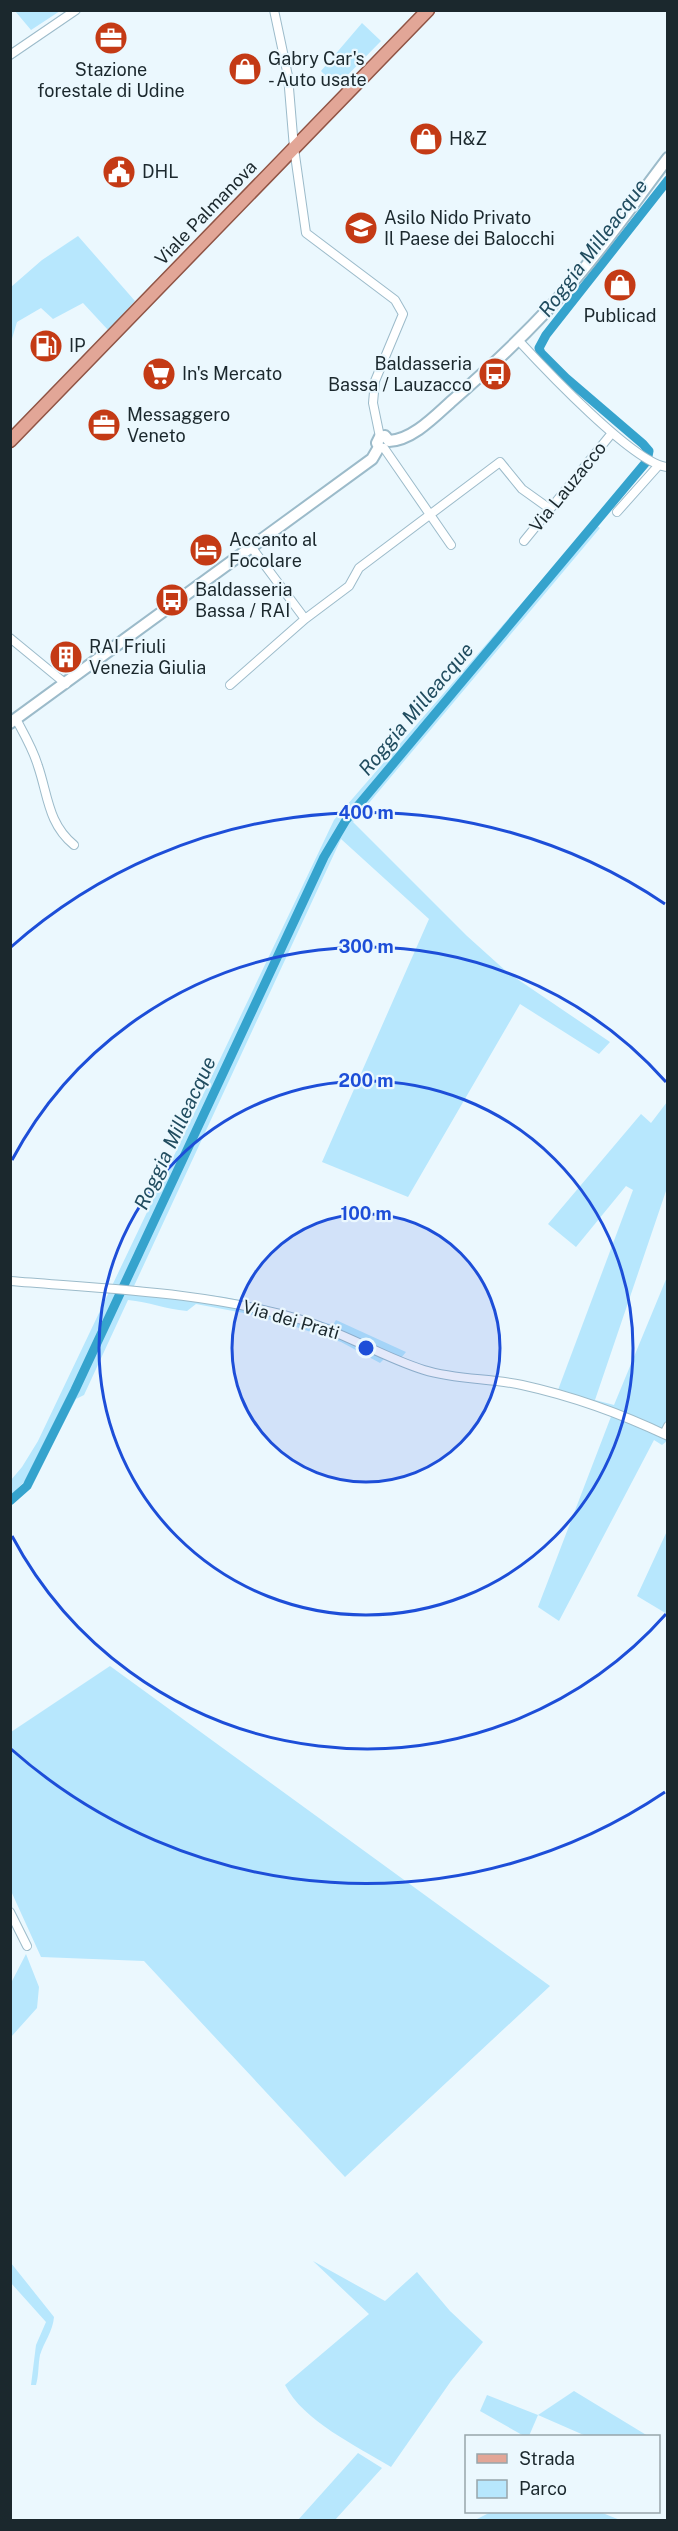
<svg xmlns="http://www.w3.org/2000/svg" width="678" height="2531" font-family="'Public Sans',sans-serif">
	<rect width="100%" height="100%" fill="#ebf8fe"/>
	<path fill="#b7e7fd" d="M15,11H60L31,30Z
		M362,23L381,41L336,87L321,71Z
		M78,236L135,301L108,330L83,303L53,319L41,308L17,322L11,342V287L42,260Z
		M592,522L600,528L353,822L467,936L507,972L610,1042L599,1054L520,1004L408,1197L322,1162L429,919L341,839L134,1286L224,1297L264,1305L333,1325L336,1320L406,1352L401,1358C419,1364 437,1370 456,1373C490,1379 525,1379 558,1390L633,1190L626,1186L576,1247L548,1224L641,1114L651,1123L667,1102V1188L595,1400L614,1405L667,1277V1441L662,1445L654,1440L559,1621L538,1607L612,1414C580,1405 547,1392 514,1387C466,1378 430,1379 384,1359L380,1363L341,1342L296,1327L249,1314L196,1304L187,1311C165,1309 149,1302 128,1300L84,1395L76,1399L33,1482L28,1478L11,1495V1480L22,1467L38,1441L334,820Z
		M667,1531V1614L637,1596Z
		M110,1666L550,1986L345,2177L144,1961L41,1957L11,1891V1732Z
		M26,1954L39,1987L37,2008L11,2037V1983Z
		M313,2261L385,2301L417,2272L450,2311L483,2342L451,2381L391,2467C357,2446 303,2421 285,2385L369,2314Z
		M11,2263L54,2317C53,2331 44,2342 40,2355C38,2365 39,2375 36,2385H31L36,2345L46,2322L11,2283Z
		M574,2391L648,2436H586L538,2415L529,2436H524L480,2411L487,2395L538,2415Z
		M358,2453L382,2468L335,2520H298Z
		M491,2512H600L620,2520H475Z"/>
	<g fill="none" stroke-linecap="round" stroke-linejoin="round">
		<path stroke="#35a3cd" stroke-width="9" d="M10,1501L27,1486L75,1390L324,857L346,820L647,461L649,451L643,444L566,378L541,353L539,348L546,335L668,180"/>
		<defs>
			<path id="minor" d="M274,10L288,76L294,148L306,233L395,300L403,314L375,381L373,403L380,437
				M10,55L76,10
				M518,340C543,367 636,466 668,467
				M384,448L451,545
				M617,512L658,466
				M524,541L612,433
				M252,548L305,619L349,586L359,568L500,462L522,489L550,509
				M10,638L66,684
				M230,685L305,619
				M16,719C24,734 33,749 38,766C48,795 48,824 74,845
				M10,1281C108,1289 208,1292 302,1320C345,1333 382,1357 424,1370C456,1380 490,1378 522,1385C572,1396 622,1414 668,1436
				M664,1434L668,1426
				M10,1912L27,1946"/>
			<path id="tertiary" d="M10,723L372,459L379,447L377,443L380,437L385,436L389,441C413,440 436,415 453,400C499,360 543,318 582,271C612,235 639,196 668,158"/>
			<path id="primary" d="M10,441L428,10"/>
		</defs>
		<use href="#minor" stroke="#9cbbca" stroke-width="10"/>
		<use href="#tertiary" stroke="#9cbbca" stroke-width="14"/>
		<use href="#primary" stroke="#905445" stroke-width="15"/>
		<use href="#minor" stroke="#fff" stroke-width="8"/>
		<use href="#tertiary" stroke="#fff" stroke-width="10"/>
		<use href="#primary" stroke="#e2a697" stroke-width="12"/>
	</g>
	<circle cx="366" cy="1348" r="134" fill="#1d4ed8" fill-opacity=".12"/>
	<g fill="none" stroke="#1d4ed8" stroke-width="3">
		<circle cx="366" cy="1348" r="134"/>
		<circle cx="366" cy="1348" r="267"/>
		<path d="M666 1614A401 401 0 0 1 12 1536M12 1160A401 401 0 0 1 666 1082"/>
		<path d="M665 1792A535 535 0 0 1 11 1749M11 947A535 535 0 0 1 665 904"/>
	</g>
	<defs>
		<symbol id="office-disc" viewBox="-11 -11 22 22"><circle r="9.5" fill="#c43a15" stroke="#ebf8fe"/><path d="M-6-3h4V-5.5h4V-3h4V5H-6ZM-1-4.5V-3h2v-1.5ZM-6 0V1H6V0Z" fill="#fff"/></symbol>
		<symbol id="shop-disc" viewBox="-11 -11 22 22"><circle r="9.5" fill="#c43a15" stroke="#ebf8fe"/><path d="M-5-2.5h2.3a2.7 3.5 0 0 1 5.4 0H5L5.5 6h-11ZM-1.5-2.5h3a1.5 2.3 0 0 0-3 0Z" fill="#fff"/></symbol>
		<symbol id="civic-disc" viewBox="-11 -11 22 22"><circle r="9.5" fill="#c43a15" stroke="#ebf8fe"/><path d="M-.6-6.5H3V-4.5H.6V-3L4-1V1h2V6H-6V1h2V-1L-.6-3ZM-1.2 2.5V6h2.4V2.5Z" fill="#fff"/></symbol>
		<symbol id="school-disc" viewBox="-11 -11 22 22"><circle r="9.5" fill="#c43a15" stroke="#ebf8fe"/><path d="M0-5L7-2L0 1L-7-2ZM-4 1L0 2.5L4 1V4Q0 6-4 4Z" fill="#fff"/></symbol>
		<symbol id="fuel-disc" viewBox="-11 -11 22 22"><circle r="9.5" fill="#c43a15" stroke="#ebf8fe"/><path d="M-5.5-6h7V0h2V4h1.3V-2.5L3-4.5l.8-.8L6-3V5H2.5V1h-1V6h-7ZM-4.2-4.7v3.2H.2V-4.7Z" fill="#fff"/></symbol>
		<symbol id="supermarket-disc" viewBox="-11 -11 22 22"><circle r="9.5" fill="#c43a15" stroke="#ebf8fe"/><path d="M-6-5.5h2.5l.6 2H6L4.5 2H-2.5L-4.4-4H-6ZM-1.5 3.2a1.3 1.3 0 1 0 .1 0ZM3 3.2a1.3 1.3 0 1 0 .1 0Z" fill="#fff"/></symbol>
		<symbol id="bus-disc" viewBox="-11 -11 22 22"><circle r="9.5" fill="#c43a15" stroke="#ebf8fe"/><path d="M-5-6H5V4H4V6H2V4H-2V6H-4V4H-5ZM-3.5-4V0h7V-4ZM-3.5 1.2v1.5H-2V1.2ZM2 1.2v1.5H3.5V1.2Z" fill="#fff"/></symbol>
		<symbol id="hotel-disc" viewBox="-11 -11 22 22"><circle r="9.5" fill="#c43a15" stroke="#ebf8fe"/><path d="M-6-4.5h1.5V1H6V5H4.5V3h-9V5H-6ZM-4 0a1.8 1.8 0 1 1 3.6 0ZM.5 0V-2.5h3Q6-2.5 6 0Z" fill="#fff"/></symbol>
		<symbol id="building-disc" viewBox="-11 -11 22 22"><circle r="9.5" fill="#c43a15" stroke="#ebf8fe"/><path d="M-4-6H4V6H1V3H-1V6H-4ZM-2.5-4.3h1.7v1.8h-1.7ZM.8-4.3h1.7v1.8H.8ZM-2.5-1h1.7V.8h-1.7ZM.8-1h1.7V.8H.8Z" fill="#fff"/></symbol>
	</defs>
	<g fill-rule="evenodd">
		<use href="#office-disc" x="92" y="19" width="38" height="38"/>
		<use href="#shop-disc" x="226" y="50" width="38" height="38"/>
		<use href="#shop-disc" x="407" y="120" width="38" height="38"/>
		<use href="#civic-disc" x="100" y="153" width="38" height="38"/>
		<use href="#school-disc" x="342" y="209" width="38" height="38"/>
		<use href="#shop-disc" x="601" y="266" width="38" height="38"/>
		<use href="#fuel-disc" x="27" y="327" width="38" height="38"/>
		<use href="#supermarket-disc" x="140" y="355" width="38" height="38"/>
		<use href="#bus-disc" x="476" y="355" width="38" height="38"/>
		<use href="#office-disc" x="85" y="406" width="38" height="38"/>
		<use href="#hotel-disc" x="187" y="531" width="38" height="38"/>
		<use href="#bus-disc" x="153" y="581" width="38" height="38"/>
		<use href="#building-disc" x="47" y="638" width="38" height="38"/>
	</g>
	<g text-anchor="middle" stroke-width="4.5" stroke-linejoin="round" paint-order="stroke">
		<g font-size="18" fill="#1b282d" stroke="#ebf8fe" text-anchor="start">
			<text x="268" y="65">Gabry Car's<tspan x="268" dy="21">- Auto usate</tspan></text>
			<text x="111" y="76" text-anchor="middle">Stazione<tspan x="111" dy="21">forestale di Udine</tspan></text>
			<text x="449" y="145">H&amp;Z</text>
			<text x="142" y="178">DHL</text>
			<text x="384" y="224">Asilo Nido Privato<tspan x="384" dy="21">Il Paese dei Balocchi</tspan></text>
			<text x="620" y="322" text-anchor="middle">Publicad</text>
			<text x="69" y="352">IP</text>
			<text x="472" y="370" text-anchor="end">Baldasseria<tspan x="472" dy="21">Bassa / Lauzacco</tspan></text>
			<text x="182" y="380">In's Mercato</text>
			<text x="127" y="421">Messaggero<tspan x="127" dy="21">Veneto</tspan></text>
			<text x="229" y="546">Accanto al<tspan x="229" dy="21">Focolare</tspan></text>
			<text x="195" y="596">Baldasseria<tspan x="195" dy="21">Bassa / RAI</tspan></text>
			<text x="89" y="653">RAI Friuli<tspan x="89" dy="21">Venezia Giulia</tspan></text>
		</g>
		<g font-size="18" fill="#1b282d" stroke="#ebf8fe">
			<text transform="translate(206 213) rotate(-46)" y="6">Viale Palmanova</text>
			<text transform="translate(568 487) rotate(-51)" y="6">Via Lauzacco</text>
			<text transform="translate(291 1320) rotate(16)" y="6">Via dei Prati</text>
		</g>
		<g font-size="20" font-style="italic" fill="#204c5f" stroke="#ebf8fe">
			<text transform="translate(593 248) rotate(-53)" y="7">Roggia Milleacque</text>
			<text transform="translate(416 709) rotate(-50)" y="7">Roggia Milleacque</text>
			<text transform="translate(175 1133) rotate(-65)" y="7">Roggia Milleacque</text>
		</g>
	</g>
	<circle cx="366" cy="1348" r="9" fill="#1d4ed8" stroke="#ebf8fe" stroke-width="3"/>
	<g font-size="18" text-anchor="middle" font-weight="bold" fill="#1d4ed8" stroke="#ebf8fe" stroke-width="4.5" stroke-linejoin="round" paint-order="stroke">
		<text x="366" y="819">400 m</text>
		<text x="366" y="953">300 m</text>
		<text x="366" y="1087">200 m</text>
		<text x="366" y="1220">100 m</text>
	</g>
	<rect width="678" height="2531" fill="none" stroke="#1b282d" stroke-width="24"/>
	<rect x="465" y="2435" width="195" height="78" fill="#ebf8fe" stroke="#98a5aa" stroke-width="1.5"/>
	<rect x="477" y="2454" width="30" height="9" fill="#e2a697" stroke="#98a5aa" stroke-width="1.5"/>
	<text x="519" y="2465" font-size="18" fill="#1b282d">Strada</text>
	<rect x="477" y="2480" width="30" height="18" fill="#b7e7fd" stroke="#98a5aa" stroke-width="1.5"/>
	<text x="519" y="2495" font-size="18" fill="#1b282d">Parco</text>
</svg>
